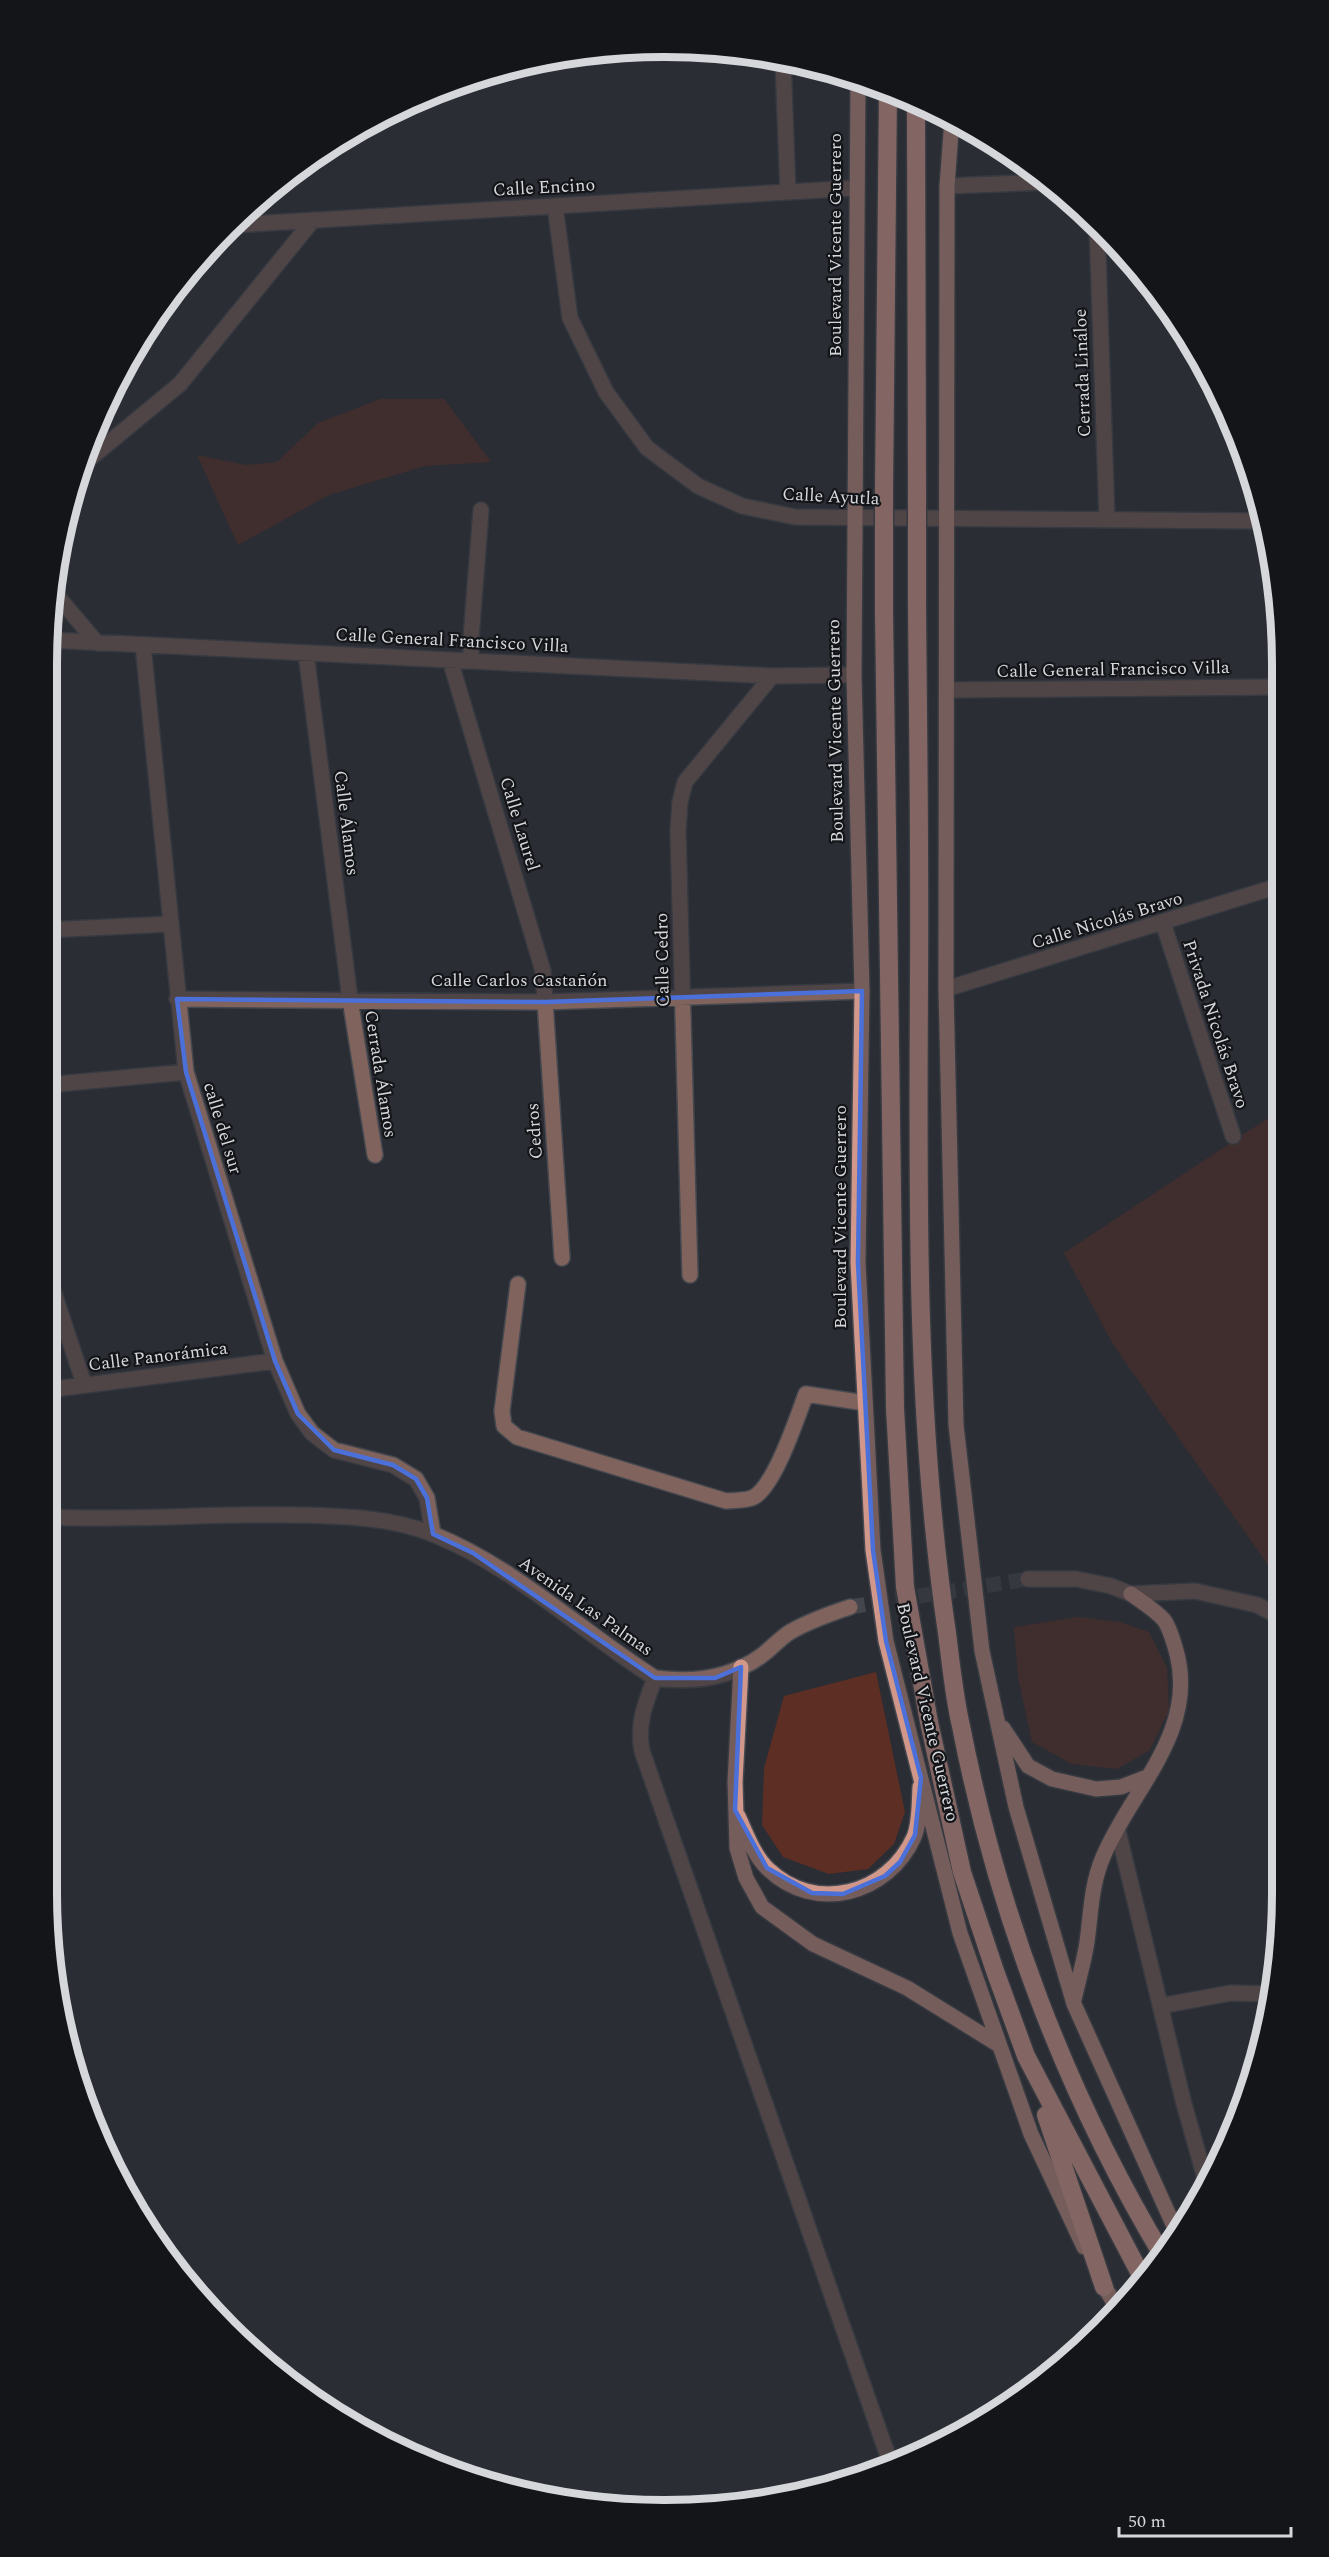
<svg xmlns="http://www.w3.org/2000/svg" width="1329" height="2557" font-family="Spectral,serif">
	<rect width="100%" height="100%" fill="#2a2d34"/>
	<path fill="#5c2e24" d="M380,399H444L491,462L425,466L329,495L238,545L197,455L246,465L277,462L318,423Z
		M1279,1111L1280,1568L1273,1572L1114,1346L1064,1253Z
		M1078,1617L1120,1622L1149,1632L1167,1668L1169,1710L1150,1750L1117,1769L1072,1764L1032,1742L1018,1677L1014,1627Z
		M876,1672L905,1812L894,1844L868,1869L829,1874L783,1857L762,1825L764,1768L784,1696Z"/>
	<g fill="none" stroke-linecap="round" stroke-linejoin="round">
		<path stroke="#44464d" stroke-width="15" stroke-dasharray="15 8" stroke-linecap="butt" d="M850,1607L1028,1579"/>
		<defs>
			<path id="minor" d="M783,61L788,192
				M947,186L1046,182
				M555,206L570,318L606,392L647,448L698,486L742,506L795,517L1260,521
				M234,225L856,188
				M1097,226L1107,519
				M82,465L180,384L313,220
				M53,591L97,643
				M48,640L772,676L854,675
				M143,645L186,1072L275,1361L298,1414L312,1433L334,1450L393,1465L416,1479L427,1498L433,1534
				M306,653L350,999L375,1155
				M450,660L543,971L562,1258
				M471,661V638L481,510
				M949,690L1277,687
				M1163,923L1233,1136
				M47,930L170,924
				M946,989L1278,886
				M177,999L545,1002L862,991
				M47,1085L186,1072
				M47,1272L84,1384
				M690,1275L678,831L680,802L685,782L772,676
				M518,1284L502,1411L504,1426L517,1437L726,1501C734,1500 747,1501 754,1497C775,1485 797,1418 806,1394L865,1403
				M47,1390L275,1361
				M47,1517C130,1521 213,1513 296,1515C343,1516 391,1517 435,1535C516,1568 582,1632 655,1678C693,1683 729,1679 761,1656C771,1649 779,1639 790,1632C809,1621 829,1614 850,1607
				M1028,1579H1076L1111,1586L1131,1594L1195,1591L1257,1605L1280,1617
				M655,1678C645,1704 637,1723 642,1751L891,2465
				M1118,1831L1184,2104L1207,2185
				M1160,2006L1231,1993L1271,1994"/>
			<path id="major" d="M858,80L854,675L862,991L858,1263L873,1550L886,1641L960,1933L1031,2134L1084,2247
				M952,119L947,186L946,989L956,1425L982,1651L1016,1807L1074,2004L1177,2233
				M741,1667L735,1782L737,1848L746,1878L762,1907L813,1944L907,1988L999,2045
				M1003,1728L1028,1766L1052,1779L1096,1789L1121,1787L1147,1777
				M738,1816C746,1833 754,1856 768,1869C815,1914 888,1895 914,1837C920,1823 919,1802 920,1787
				M1074,2000C1078,1981 1084,1962 1087,1942C1091,1913 1091,1885 1103,1857C1131,1790 1197,1733 1177,1654C1174,1643 1170,1628 1164,1620C1155,1610 1142,1602 1131,1594
				M1099,2277L1118,2310"/>
			<path id="highway" d="M916,102L917,491
				M884,491L888,91
				M917,605C918,730 920,855 919,980C918,1198 915,1417 947,1633C951,1664 954,1696 961,1726C997,1911 1066,2094 1163,2256
				M884,612L895,1408L905,1587L929,1722L962,1872L995,1971L1026,2056L1144,2281
				M1046,2115L1104,2287"/>
		</defs>
		<use href="#minor" stroke="#45484f" stroke-width="18"/>
		<use href="#major" stroke="#45484f" stroke-width="18"/>
		<use href="#highway" stroke="#45484f" stroke-width="21"/>
		<use href="#minor" stroke="#7f635c" stroke-width="15"/>
		<use href="#major" stroke="#d0978a" stroke-width="15"/>
		<use href="#highway" stroke="#f0ab9b" stroke-width="18"/>
		<defs>
			<path id="highway-bridge" d="M917,605V491
				M884,612V491"/>
		</defs>
		<use href="#highway-bridge" stroke="#45484f" stroke-width="21" stroke-linecap="butt"/>
		<use href="#highway-bridge" stroke="#f0ab9b" stroke-width="18"/>
	</g>
	<path d="M0 0H1329V2557H0ZM862,991L858,1263L873,1550L886,1641L921,1778L915,1835L900,1862L885,1876L843,1894L812,1893L767,1868L735,1810L741,1667L715,1678H655L473,1553L433,1534L427,1498L416,1479L393,1465L334,1450L298,1414L275,1361L186,1072L177,999L545,1002Z" fill="#2a2d34" fill-opacity=".55" fill-rule="evenodd"/>
	<path fill="none" stroke="#4b70d9" stroke-width="4.5" stroke-linejoin="round" d="M862,991L858,1263L873,1550L886,1641L921,1778L915,1835L900,1862L885,1876L843,1894L812,1893L767,1868L735,1810L741,1667L715,1678H655L473,1553L433,1534L427,1498L416,1479L393,1465L334,1450L298,1414L275,1361L186,1072L177,999L545,1002Z"/>
	<g text-anchor="middle" stroke-width="4.5" stroke-linejoin="round" paint-order="stroke">
		<g font-size="18" fill="#d5d7db" stroke="#141519">
			<text transform="translate(544 187) rotate(-3)" y="6">Calle Encino</text>
			<text transform="translate(835 245) rotate(-90)" y="6">Boulevard Vicente Guerrero</text>
			<text transform="translate(1082 373) rotate(-92)" y="6">Cerrada Lináloe</text>
			<text transform="translate(831 496) rotate(3)" y="6">Calle Ayutla</text>
			<text transform="translate(452 640) rotate(3)" y="6">Calle General Francisco Villa</text>
			<text transform="translate(1113 669) rotate(-1)" y="6">Calle General Francisco Villa</text>
			<text transform="translate(835 731) rotate(-91)" y="6">Boulevard Vicente Guerrero</text>
			<text transform="translate(347 823) rotate(83)" y="6">Calle Álamos</text>
			<text transform="translate(520 824) rotate(73)" y="6">Calle Laurel</text>
			<text transform="translate(1107 920) rotate(-17)" y="6">Calle Nicolás Bravo</text>
			<text transform="translate(662 960) rotate(-91)" y="6">Calle Cedro</text>
			<text x="519" y="986">Calle Carlos Castañón</text>
			<text transform="translate(1216 1024) rotate(72)" y="6">Privada Nicolás Bravo</text>
			<text transform="translate(381 1074) rotate(81)" y="6">Cerrada Álamos</text>
			<text transform="translate(223 1128) rotate(73)" y="6">calle del sur</text>
			<text transform="translate(534 1131) rotate(-94)" y="6">Cedros</text>
			<text transform="translate(840 1217) rotate(-90)" y="6">Boulevard Vicente Guerrero</text>
			<text transform="translate(158 1356) rotate(-7)" y="6">Calle Panorámica</text>
			<text transform="translate(586 1606) rotate(35)" y="6">Avenida Las Palmas</text>
			<text transform="translate(928 1712) rotate(77)" y="6">Boulevard Vicente Guerrero</text>
		</g>
	</g>
	<path d="M0 0H1329V2557H0ZM664 57H665A607 607 0 0 1 1272 664V1893A607 607 0 0 1 665 2500H664A607 607 0 0 1 57 1893V664A607 607 0 0 1 664 57Z" fill="#141519" fill-rule="evenodd"/>
	<path fill="none" stroke="#d5d7db" stroke-width="8" d="M664 57H665A607 607 0 0 1 1272 664V1893A607 607 0 0 1 665 2500H664A607 607 0 0 1 57 1893V664A607 607 0 0 1 664 57Z"/>
	<path d="M1119 2527v9h172v-9" fill="none" stroke="#d5d7db" stroke-width="3"/>
	<text x="1128" y="2527" font-size="18" fill="#d5d7db" stroke="#141519" stroke-width="4.5" paint-order="stroke">50 m</text>
</svg>
